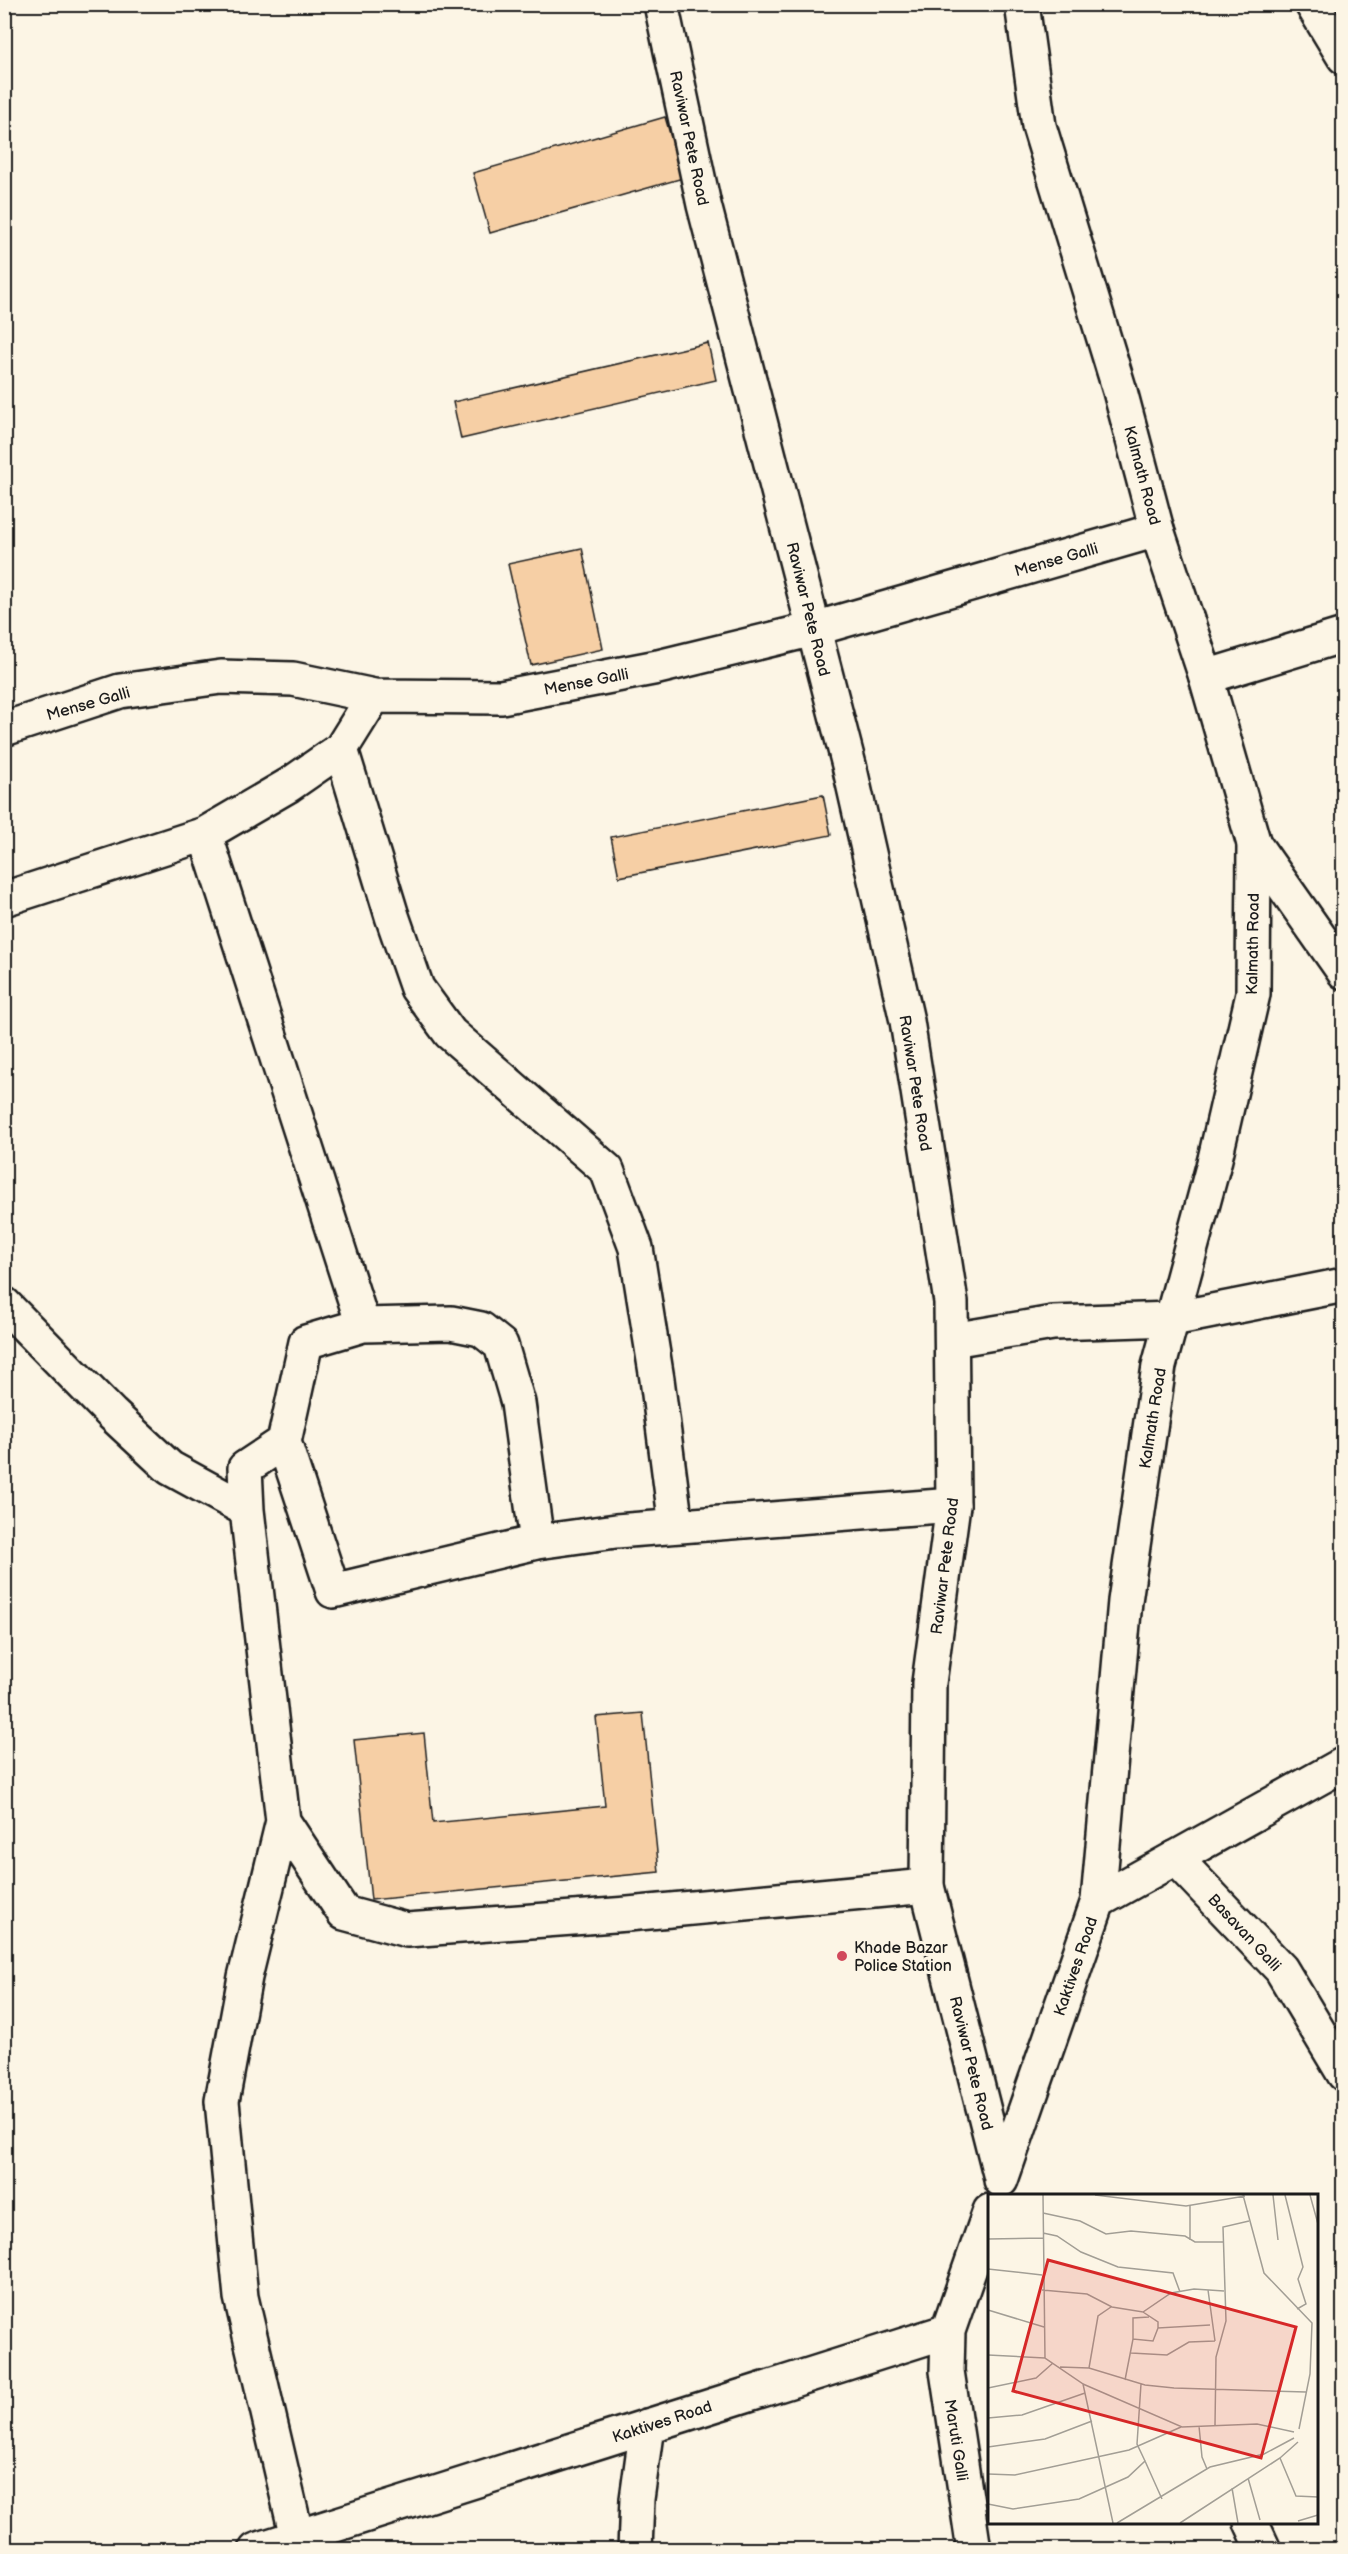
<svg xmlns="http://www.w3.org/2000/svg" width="1348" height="2554" font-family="'Balsamiq Sans',sans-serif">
	<rect width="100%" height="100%" fill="#fcf5e5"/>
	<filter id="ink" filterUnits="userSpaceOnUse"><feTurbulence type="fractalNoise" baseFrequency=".0167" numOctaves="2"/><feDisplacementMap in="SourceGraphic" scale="12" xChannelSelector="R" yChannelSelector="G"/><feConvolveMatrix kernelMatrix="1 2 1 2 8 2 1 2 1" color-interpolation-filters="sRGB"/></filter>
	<g filter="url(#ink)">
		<path fill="#f6cfa5" stroke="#1c1c1c" stroke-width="1.5" d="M665,117L683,178L490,233L473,173Z
			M708,343L716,380L461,439L453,402Z
			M582,548L603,649L531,665L508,564Z
			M823,795L831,835L619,877L611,837Z
			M643,1713L659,1872L371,1900L354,1740L424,1733L433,1823L605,1806L596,1717Z"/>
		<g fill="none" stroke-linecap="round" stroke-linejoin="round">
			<defs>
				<path id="street" d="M1312,4L1344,57
					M1206,677L1344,635
					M4,729L120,691L221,677L293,679L374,696L501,697L658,667L814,629L1157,530
					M341,749L392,916L417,988L450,1033L607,1170L636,1248L657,1379L676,1526
					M205,834L363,1325L306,1342L284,1442L245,1468L247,1510
					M1254,844L1344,972
					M4,899L205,834L289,785L341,749L374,696
					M4,1304L112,1414L170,1468L247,1510L283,1821L245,1977L222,2101L241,2297L297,2537
					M363,1325L451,1323L481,1329L501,1345L518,1403L537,1542L616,1531L953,1505
					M952,1340L1053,1323L1172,1319L1344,1285
					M284,1442L333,1591L537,1542
					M283,1821L344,1913L407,1930L628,1914L927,1886
					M1175,1858L1281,1969L1344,2074
					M1251,2522L1264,2550
					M635,2550L637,2499L647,2426"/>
				<path id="secondary" d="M661,4L704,205L849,765L907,1021L951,1302L953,1505L929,1683L927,1886L1001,2178
					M1022,4L1039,126L1120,391L1157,530L1206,677L1254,844L1253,994L1215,1159L1159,1366L1125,1601L1098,1901
					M1001,2180L1098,1901L1344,1764
					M948,2331L947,2371L974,2550
					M256,2550L948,2331L990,2211"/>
			</defs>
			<use href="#street" stroke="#1c1c1c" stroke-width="38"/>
			<use href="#secondary" stroke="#1c1c1c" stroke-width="38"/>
			<use href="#street" stroke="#fcf5e5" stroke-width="33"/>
			<use href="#secondary" stroke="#fcf5e5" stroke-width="33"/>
		</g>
	</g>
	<circle fill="#d1495b" stroke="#fcf5e5" stroke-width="2" cx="842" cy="1956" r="6"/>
	<g text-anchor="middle" stroke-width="6" stroke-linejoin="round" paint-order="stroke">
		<g font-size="16" fill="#1c1c1c" stroke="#fcf5e5">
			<text transform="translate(690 138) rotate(78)" y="6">Raviwar Pete Road</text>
			<text transform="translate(1143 475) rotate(75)" y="6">Kalmath Road</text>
			<text transform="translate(1056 559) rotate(-16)" y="6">Mense Galli</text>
			<text transform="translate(809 609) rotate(76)" y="6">Raviwar Pete Road</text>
			<text transform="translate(586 681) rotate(-11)" y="6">Mense Galli</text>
			<text transform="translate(88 703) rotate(-16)" y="6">Mense Galli</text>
			<text transform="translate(1252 944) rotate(-89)" y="6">Kalmath Road</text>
			<text transform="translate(916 1083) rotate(81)" y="6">Raviwar Pete Road</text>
			<text transform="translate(1152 1418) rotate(-81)" y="6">Kalmath Road</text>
			<text transform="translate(944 1566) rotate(-83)" y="6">Raviwar Pete Road</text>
			<text transform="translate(1245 1932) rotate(47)" y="6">Basavan Galli</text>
			<text transform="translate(1075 1966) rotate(-71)" y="6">Kaktives Road</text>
			<text transform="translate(972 2063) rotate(76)" y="6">Raviwar Pete Road</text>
			<text transform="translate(662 2421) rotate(-18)" y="6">Kaktives Road</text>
			<text transform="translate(957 2440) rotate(81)" y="6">Maruti Galli</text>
		</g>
		<g font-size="16" fill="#1c1c1c" stroke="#fcf5e5" text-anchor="start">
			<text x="854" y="1953">Khade Bazar<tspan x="854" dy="18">Police Station</tspan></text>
		</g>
	</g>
	<g transform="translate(988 2194)">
		<rect width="330" height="330" fill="#fcf5e5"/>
		<path fill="none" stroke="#a29e95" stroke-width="1.5" d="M55,1L57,164L95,190L125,329M107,1L198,12L257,2M255,1L276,79L324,129L322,180L311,235M285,1L290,46M297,1L315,73L310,85L318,110L309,115M322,1L330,30M55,19L92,27L118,40L143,37L197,42L207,48H235M55,39L69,42L93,58L130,73L185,79L192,98M0,45L55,44M202,46V12M0,75L54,81M54,96L99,100L124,113L155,118L183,99L206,95L236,97M220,96L227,147M0,116L56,133M155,118L170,128V134L222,131M145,145V124L161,123M143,159L179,161L201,148L227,147M0,161L57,164M72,173L101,174L157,191L186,194L318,198M101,174L110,122L123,113M137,186L145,145L165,147L170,134M95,190L194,233L269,230L306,238M0,194L48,184L65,169M0,224L34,221L97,199M227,231L228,163L238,127L235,33L261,27M211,232L214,263L219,275M0,253L57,245L104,227M292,264L308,302L330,303M157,267L174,305M0,280L27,281L141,256L193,233M260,284L272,326M244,294L250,329M0,310L25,315L91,305L140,283L157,267L149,250L153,190M310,327L330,321M129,329L222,273L276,260L306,244M192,329L292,264L310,248"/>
		<path fill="#d62828" fill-opacity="0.15" stroke="#d62828" stroke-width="3" d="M60,66L308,133L273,264L25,197Z"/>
		<rect width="330" height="330" fill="none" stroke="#1c1c1c" stroke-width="3"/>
	</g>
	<rect width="1348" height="2554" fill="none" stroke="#fcf5e5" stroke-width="24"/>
	<rect x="12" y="12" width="1324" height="2530" fill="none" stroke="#1c1c1c" stroke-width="2" filter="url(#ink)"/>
</svg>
